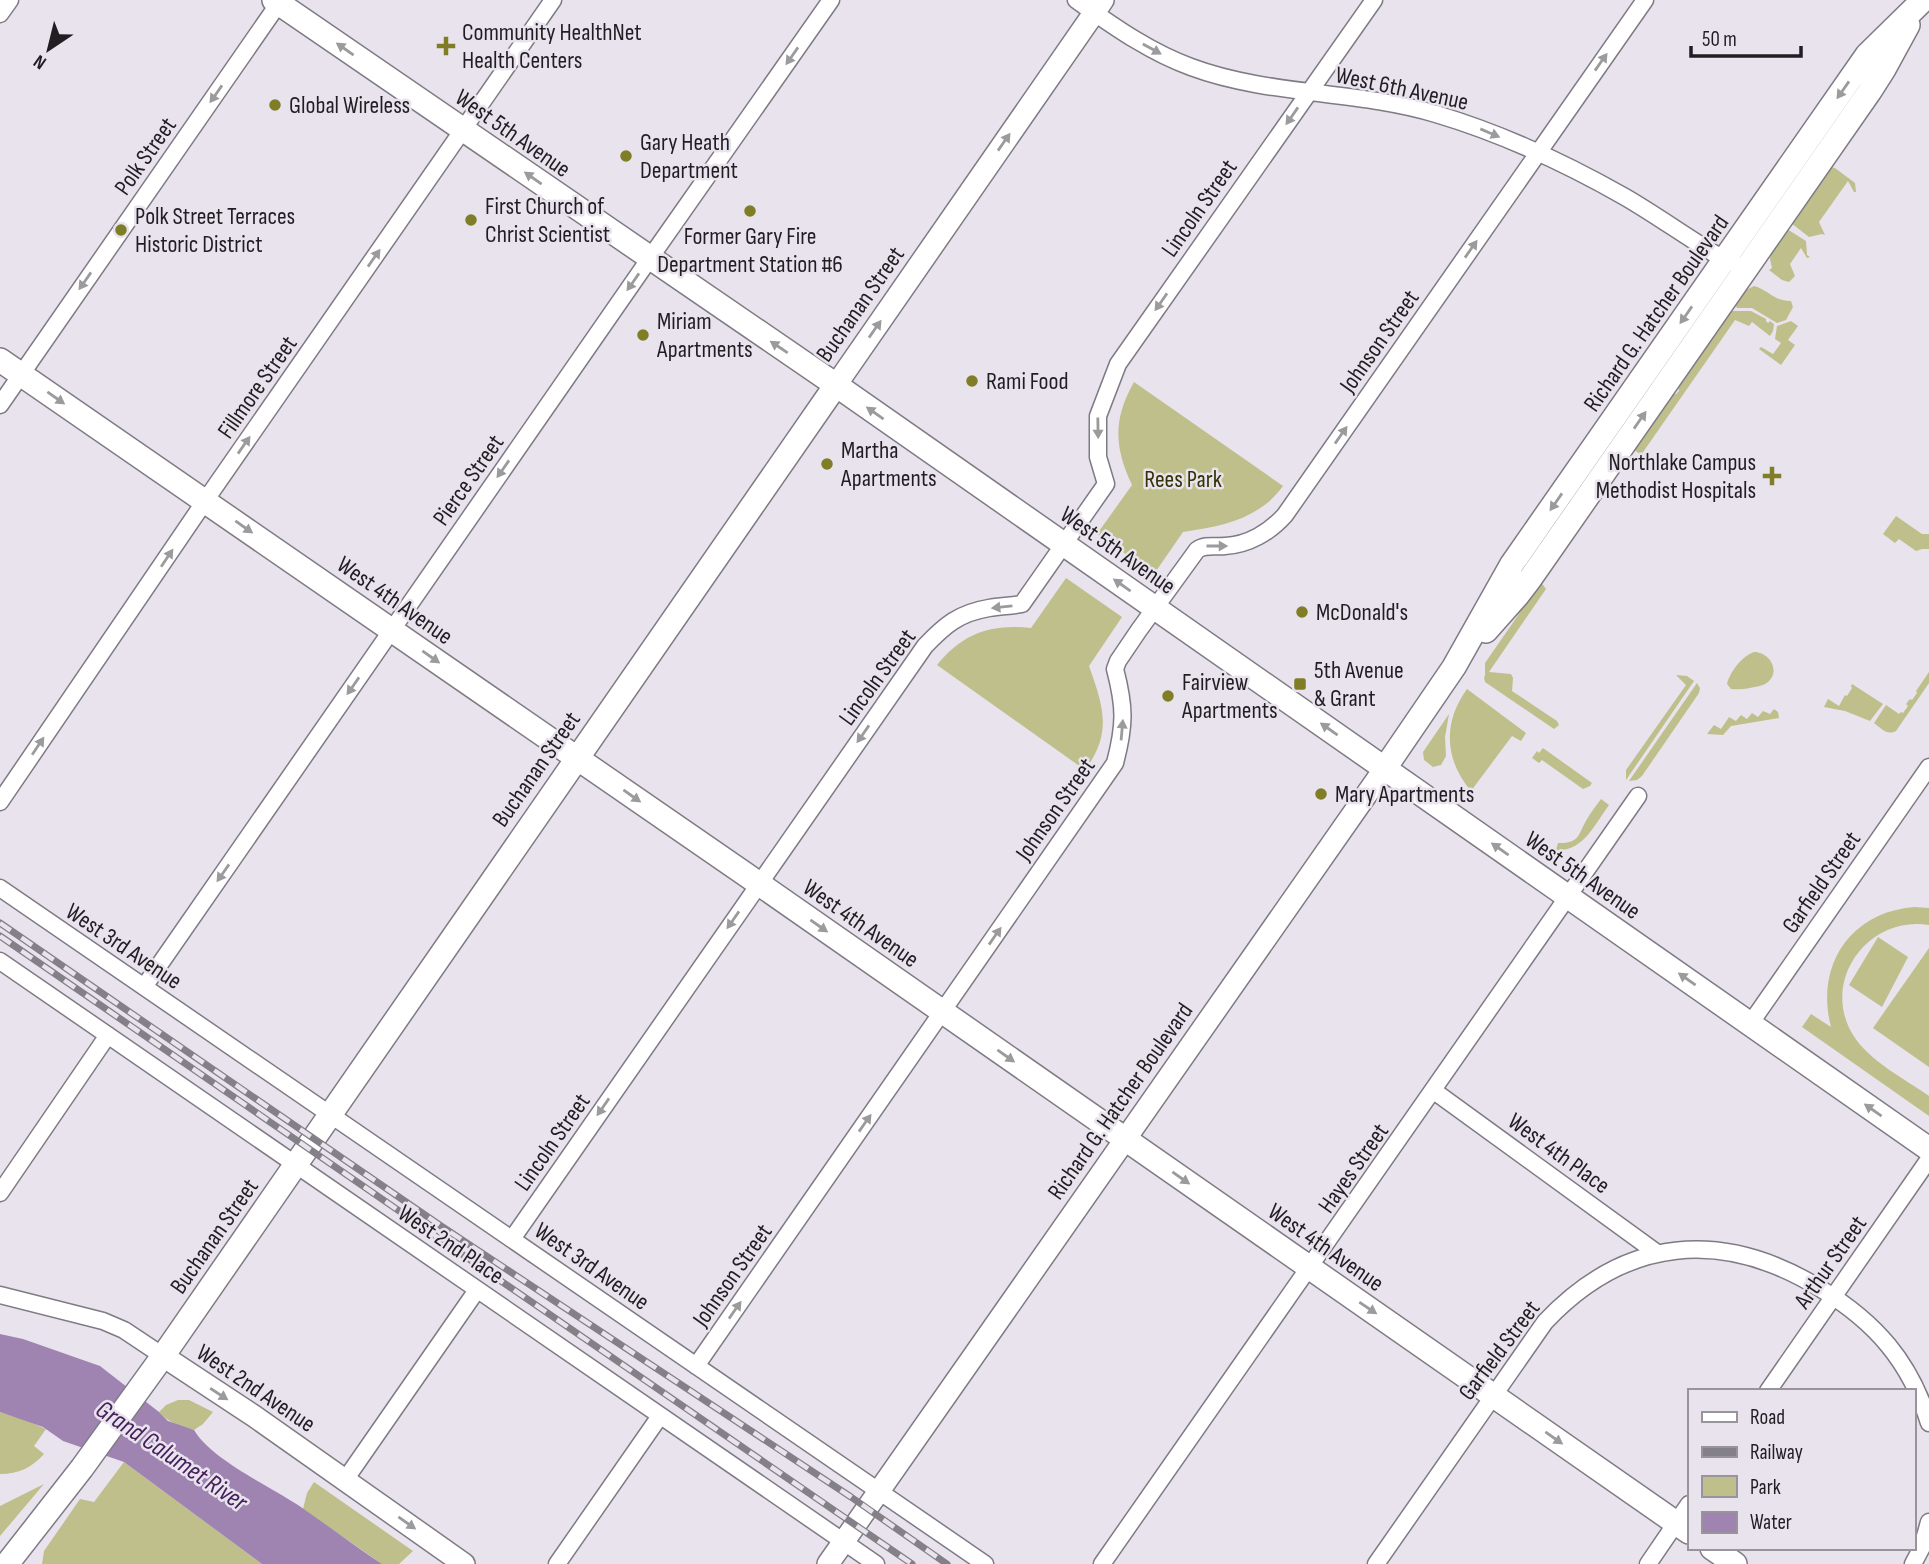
<svg xmlns="http://www.w3.org/2000/svg" width="1929" height="1564" font-family="'Sofia Sans Condensed',sans-serif">
	<rect width="100%" height="100%" fill="#e9e3ee"/>
	<path fill="#bebf8a" d="M1830,167L1835,168L1855,183L1856,192H1854L1848,181L1819,222L1825,235L1822,234L1809,237L1791,223Z
		M1787,229L1806,241L1807,255L1810,257L1807,258L1801,248L1790,264L1795,276L1789,282L1782,280L1769,270L1772,268L1770,259L1771,251L1775,250L1774,248Z
		M1754,286C1769,290 1773,301 1791,301L1793,307L1786,320L1777,323L1752,308H1737L1735,304L1744,291Z
		M1730,311H1751L1766,319V321L1768,323L1770,321L1774,324L1773,331L1770,336L1752,322L1749,326L1735,320L1641,455L1633,449L1672,393L1676,394L1679,391L1678,385Z
		M1791,321L1798,326L1788,340L1795,345L1781,365L1759,349L1761,347L1773,354L1781,343L1775,339L1777,326Z
		M1134,382L1283,486C1259,519 1223,526 1183,532L1154,574L1097,534L1132,485C1114,447 1113,419 1134,382Z
		M1896,516L1922,534H1929V549H1922L1916,551L1899,539L1895,543L1883,534Z
		M1066,578L1122,617L1089,666C1103,706 1113,732 1085,770L937,665C963,633 991,624 1031,628Z
		M1541,582L1546,589L1489,672L1511,674L1513,678L1512,691L1557,721L1559,725L1554,729L1485,682L1484,677L1485,676V663Z
		M1754,652C1771,652 1782,674 1765,684C1756,688 1740,690 1731,689L1727,684C1730,672 1742,656 1754,652Z
		M1929,672V683L1896,731C1887,736 1881,728 1874,723L1886,705L1899,714L1901,712L1903,713L1908,706L1906,704L1910,699L1912,700L1917,693L1916,691Z
		M1676,675L1687,676L1694,681L1626,780V770L1686,685Z
		M1697,683L1700,688L1699,693L1642,776L1637,780L1629,781Z
		M1852,684L1883,704L1870,721L1845,711L1824,707L1828,699L1839,706L1845,695L1847,696L1852,688L1851,686Z
		M1467,689L1526,733L1521,741L1512,736L1471,791C1444,759 1443,722 1467,689Z
		M1774,709L1778,712L1779,718L1731,726L1723,735L1707,734L1714,725L1721,729L1729,717L1736,721L1741,715L1747,719L1752,713L1758,717L1763,711L1770,714Z
		M1449,714L1445,737L1446,756L1441,765L1433,767L1424,760L1423,752Z
		M1543,748L1592,783L1590,786L1583,789L1542,760L1539,763L1532,758L1537,751L1539,753Z
		M1601,799L1609,805C1595,824 1583,852 1556,850L1558,843C1580,844 1578,834 1587,819C1591,812 1596,806 1601,799Z
		M1914,907L1929,908V925C1868,915 1820,981 1853,1035C1869,1061 1905,1079 1929,1096V1116L1802,1027L1811,1014L1831,1027C1815,966 1850,912 1914,907Z
		M1878,937L1908,957L1882,1007L1849,985Z
		M1929,948V1067L1873,1028Z
		M178,1400H189L213,1412L203,1424L194,1430C180,1427 168,1422 159,1412L166,1405Z
		M0,1412L25,1420L46,1429L34,1446L44,1454C31,1468 19,1474 0,1474Z
		M124,1462L262,1564H42L44,1551L80,1499L94,1502Z
		M314,1482L413,1551L399,1564H382L303,1509L307,1493Z
		M44,1484L0,1536V1506Z"/>
	<path fill="#9f84b2" d="M0,1334L23,1339L100,1366L159,1412L168,1421L194,1430C211,1459 269,1486 298,1505C326,1524 353,1545 382,1564H262L124,1462L63,1441L43,1427L0,1412Z"/>
	<g fill="none" stroke-linecap="round" stroke-linejoin="round">
		<defs>
			<path id="street" d="M1076,0C1112,25 1149,52 1191,67C1269,96 1356,90 1436,114C1500,133 1567,164 1625,197C1656,215 1685,236 1715,254L1734,263
				M0,14L10,0
				M0,405L279,3
				M0,802L205,501L553,0
				M0,888L985,1564
				M0,961L876,1564
				M144,987L650,258L831,0
				M1750,1024L1929,767
				M1434,1091L1657,1253
				M0,1193L108,1035
				M512,1239L925,646C945,625 959,613 989,608C1000,606 1011,606 1022,604L1106,484L1098,457V416L1118,364L1374,0
				M0,1295L103,1321L124,1330L163,1356
				M696,1366L1115,763C1125,725 1125,707 1115,669L1118,661L1139,630L1197,550C1205,544 1215,547 1225,546C1248,545 1270,532 1285,515L1645,0
				M1768,1391L1929,1159
				M345,1480L477,1290
				M557,1564L660,1416
				M1102,1564L1638,796
				M1376,1564L1545,1322C1625,1237 1722,1228 1821,1289C1875,1322 1910,1361 1929,1423
				M1648,1564L1689,1504
				M1913,1564L1922,1547L1929,1522"/>
			<path id="secondary" d="M836,385L1103,0
				M163,1356L254,1416L464,1564
				M828,1564L1385,768"/>
			<path id="primary" d="M274,0L836,385L1929,1149
				M0,360L745,874L1689,1532
				M1486,631L1517,596L1530,579L1870,91L1884,69L1908,25
				M1385,768L1454,667L1512,564L1867,55L1920,3
				M1712,1548L1735,1564
				M7,1564L82,1468L163,1356L836,385"/>
		</defs>
		<use href="#street" stroke="#7f7a84" stroke-width="19"/>
		<use href="#secondary" stroke="#7f7a84" stroke-width="24"/>
		<use href="#primary" stroke="#7f7a84" stroke-width="26"/>
		<use href="#street" stroke="#fff" stroke-width="16"/>
		<use href="#secondary" stroke="#fff" stroke-width="21"/>
		<use href="#primary" stroke="#fff" stroke-width="23"/>
		<defs>
			<path id="rail" d="M0,923L441,1226L851,1497L947,1564
				M0,936L912,1564"/>
		</defs>
		<use href="#rail" stroke="#848087" stroke-width="7"/>
		<use href="#rail" stroke="#e9e3ee" stroke-width="4.5" stroke-dasharray="13" stroke-linecap="butt"/>
	</g>
	<defs><path id="oneway-solid" d="M-6-.8H1V-3.2L6.5 0L1 3.2V.8H-6Z" transform="scale(1.75)"/></defs>
	<g fill="#9b9a9c">
		<use href="#oneway-solid" transform="translate(345 49) rotate(-145)"/>
		<use href="#oneway-solid" transform="translate(1152 49) rotate(29)"/>
		<use href="#oneway-solid" transform="translate(792 56) rotate(125)"/>
		<use href="#oneway-solid" transform="translate(1601 62) rotate(-55)"/>
		<use href="#oneway-solid" transform="translate(1843 90) rotate(125)"/>
		<use href="#oneway-solid" transform="translate(216 94) rotate(125)"/>
		<use href="#oneway-solid" transform="translate(1292 116) rotate(125)"/>
		<use href="#oneway-solid" transform="translate(1490 133) rotate(23)"/>
		<use href="#oneway-solid" transform="translate(1004 142) rotate(-55)"/>
		<use href="#oneway-solid" transform="translate(533 178) rotate(-145)"/>
		<use href="#oneway-solid" transform="translate(1471 249) rotate(-55)"/>
		<use href="#oneway-solid" transform="translate(374 258) rotate(-55)"/>
		<use href="#oneway-solid" transform="translate(85 281) rotate(125)"/>
		<use href="#oneway-solid" transform="translate(633 282) rotate(125)"/>
		<use href="#oneway-solid" transform="translate(1161 302) rotate(125)"/>
		<use href="#oneway-solid" transform="translate(1686 315) rotate(125)"/>
		<use href="#oneway-solid" transform="translate(875 329) rotate(-55)"/>
		<use href="#oneway-solid" transform="translate(779 347) rotate(-146)"/>
		<use href="#oneway-solid" transform="translate(56 398) rotate(35)"/>
		<use href="#oneway-solid" transform="translate(875 413) rotate(-145)"/>
		<use href="#oneway-solid" transform="translate(1640 420) rotate(-55)"/>
		<use href="#oneway-solid" transform="translate(1098 428) rotate(89)"/>
		<use href="#oneway-solid" transform="translate(1341 435) rotate(-55)"/>
		<use href="#oneway-solid" transform="translate(244 445) rotate(-55)"/>
		<use href="#oneway-solid" transform="translate(503 469) rotate(125)"/>
		<use href="#oneway-solid" transform="translate(1556 502) rotate(125)"/>
		<use href="#oneway-solid" transform="translate(244 527) rotate(35)"/>
		<use href="#oneway-solid" transform="translate(1217 546)"/>
		<use href="#oneway-solid" transform="translate(167 558) rotate(-56)"/>
		<use href="#oneway-solid" transform="translate(1122 585) rotate(-145)"/>
		<use href="#oneway-solid" transform="translate(1002 607) rotate(174)"/>
		<use href="#oneway-solid" transform="translate(431 657) rotate(35)"/>
		<use href="#oneway-solid" transform="translate(353 686) rotate(125)"/>
		<use href="#oneway-solid" transform="translate(1329 729) rotate(-145)"/>
		<use href="#oneway-solid" transform="translate(1122 730) rotate(-85)"/>
		<use href="#oneway-solid" transform="translate(863 734) rotate(125)"/>
		<use href="#oneway-solid" transform="translate(38 746) rotate(-56)"/>
		<use href="#oneway-solid" transform="translate(632 796) rotate(35)"/>
		<use href="#oneway-solid" transform="translate(1500 849) rotate(-145)"/>
		<use href="#oneway-solid" transform="translate(223 873) rotate(125)"/>
		<use href="#oneway-solid" transform="translate(733 920) rotate(125)"/>
		<use href="#oneway-solid" transform="translate(819 926) rotate(35)"/>
		<use href="#oneway-solid" transform="translate(995 936) rotate(-55)"/>
		<use href="#oneway-solid" transform="translate(1687 979) rotate(-145)"/>
		<use href="#oneway-solid" transform="translate(1006 1056) rotate(35)"/>
		<use href="#oneway-solid" transform="translate(603 1107) rotate(125)"/>
		<use href="#oneway-solid" transform="translate(1873 1110) rotate(-145)"/>
		<use href="#oneway-solid" transform="translate(865 1123) rotate(-55)"/>
		<use href="#oneway-solid" transform="translate(1181 1178) rotate(35)"/>
		<use href="#oneway-solid" transform="translate(1368 1308) rotate(34)"/>
		<use href="#oneway-solid" transform="translate(735 1310) rotate(-55)"/>
		<use href="#oneway-solid" transform="translate(219 1394) rotate(33)"/>
		<use href="#oneway-solid" transform="translate(1554 1438) rotate(35)"/>
		<use href="#oneway-solid" transform="translate(407 1523) rotate(35)"/>
	</g>
	<g fill="#7f7d25" stroke="#e9e3ee" stroke-width="2.5">
		<path d="M442.5 35.5h7v7h7v7h-7v7h-7v-7h-7v-7h7z"/>
		<circle cx="275" cy="105" r="7"/>
		<circle cx="626" cy="156" r="7"/>
		<circle cx="750" cy="211" r="7"/>
		<circle cx="471" cy="220" r="7"/>
		<circle cx="121" cy="230" r="7"/>
		<circle cx="643" cy="335" r="7"/>
		<circle cx="972" cy="381" r="7"/>
		<circle cx="827" cy="464" r="7"/>
		<path d="M1768.5 465.5h7v7h7v7h-7v7h-7v-7h-7v-7h7z"/>
		<circle cx="1302" cy="612" r="7"/>
		<rect x="1293" y="677" width="14" height="14" rx="3.5"/>
		<circle cx="1168" cy="696" r="7"/>
		<circle cx="1321" cy="794" r="7"/>
	</g>
	<g text-anchor="middle" stroke-width="5" stroke-linejoin="round" paint-order="stroke">
		<g font-size="24" fill="#201e22" stroke="#e9e3ee" text-anchor="start">
			<text x="462" y="40">Community HealthNet<tspan x="462" dy="28">Health Centers</tspan></text>
			<text x="289" y="113">Global Wireless</text>
			<text x="640" y="150">Gary Heath<tspan x="640" dy="28">Department</tspan></text>
			<text x="485" y="214">First Church of<tspan x="485" dy="28">Christ Scientist</tspan></text>
			<text x="135" y="224">Polk Street Terraces<tspan x="135" dy="28">Historic District</tspan></text>
			<text x="750" y="244" text-anchor="middle">Former Gary Fire<tspan x="750" dy="28">Department Station #6</tspan></text>
			<text x="657" y="329">Miriam<tspan x="657" dy="28">Apartments</tspan></text>
			<text x="986" y="389">Rami Food</text>
			<text x="841" y="458">Martha<tspan x="841" dy="28">Apartments</tspan></text>
			<text x="1756" y="470" text-anchor="end">Northlake Campus<tspan x="1756" dy="28">Methodist Hospitals</tspan></text>
			<text x="1316" y="620">McDonald's</text>
			<text x="1314" y="678">5th Avenue<tspan x="1314" dy="28">&amp; Grant</tspan></text>
			<text x="1182" y="690">Fairview<tspan x="1182" dy="28">Apartments</tspan></text>
			<text x="1335" y="802">Mary Apartments</text>
		</g>
		<g font-size="24" fill="#201e22" stroke="#e9e3ee">
			<text transform="translate(1402 88) rotate(12)" y="8">West 6th Avenue</text>
			<text transform="translate(513 133) rotate(35)" y="8">West 5th Avenue</text>
			<text transform="translate(145 156) rotate(-55)" y="8">Polk Street</text>
			<text transform="translate(1199 208) rotate(-55)" y="8">Lincoln Street</text>
			<text transform="translate(860 304) rotate(-55)" y="8">Buchanan Street</text>
			<text transform="translate(1656 313) rotate(-55)" y="8">Richard G. Hatcher Boulevard</text>
			<text transform="translate(1379 341) rotate(-55)" y="8">Johnson Street</text>
			<text transform="translate(257 387) rotate(-55)" y="8">Fillmore Street</text>
			<text transform="translate(468 480) rotate(-55)" y="8">Pierce Street</text>
			<text transform="translate(1118 550) rotate(35)" y="8">West 5th Avenue</text>
			<text transform="translate(395 600) rotate(35)" y="8">West 4th Avenue</text>
			<text transform="translate(877 677) rotate(-54)" y="8">Lincoln Street</text>
			<text transform="translate(536 769) rotate(-55)" y="8">Buchanan Street</text>
			<text transform="translate(1055 809) rotate(-55)" y="8">Johnson Street</text>
			<text transform="translate(1583 875) rotate(35)" y="8">West 5th Avenue</text>
			<text transform="translate(1821 882) rotate(-55)" y="8">Garfield Street</text>
			<text transform="translate(861 923) rotate(35)" y="8">West 4th Avenue</text>
			<text transform="translate(124 946) rotate(34)" y="8">West 3rd Avenue</text>
			<text transform="translate(1120 1101) rotate(-55)" y="8">Richard G. Hatcher Boulevard</text>
			<text transform="translate(552 1142) rotate(-55)" y="8">Lincoln Street</text>
			<text transform="translate(1559 1153) rotate(36)" y="8">West 4th Place</text>
			<text transform="translate(1353 1168) rotate(-55)" y="8">Hayes Street</text>
			<text transform="translate(214 1236) rotate(-55)" y="8">Buchanan Street</text>
			<text transform="translate(451 1244) rotate(34)" y="8">West 2nd Place</text>
			<text transform="translate(1326 1247) rotate(35)" y="8">West 4th Avenue</text>
			<text transform="translate(1830 1262) rotate(-55)" y="8">Arthur Street</text>
			<text transform="translate(592 1266) rotate(35)" y="8">West 3rd Avenue</text>
			<text transform="translate(732 1275) rotate(-55)" y="8">Johnson Street</text>
			<text transform="translate(1499 1350) rotate(-53)" y="8">Garfield Street</text>
			<text transform="translate(256 1388) rotate(34)" y="8">West 2nd Avenue</text>
		</g>
		<g font-size="24" fill="#333204" stroke="#e9e3ee">
			<text x="1183" y="487">Rees Park</text>
		</g>
		<g font-size="26" font-style="italic" fill="#45205a" stroke="#e9e3ee">
			<text transform="translate(172 1455) rotate(34)" y="9">Grand Calumet River</text>
		</g>
	</g>
	<rect x="1688" y="1389" width="228" height="161" fill="#e9e3ee" stroke="#99949c" stroke-width="2"/>
	<rect x="1702" y="1412" width="35" height="10" fill="#ffffff" stroke="#99949c" stroke-width="2"/>
	<text x="1750" y="1424" font-size="21" fill="#201e22">Road</text>
	<rect x="1702" y="1447" width="35" height="10" fill="#848087" stroke="#99949c" stroke-width="2"/>
	<text x="1750" y="1459" font-size="21" fill="#201e22">Railway</text>
	<rect x="1702" y="1476" width="35" height="21" fill="#bebf8a" stroke="#99949c" stroke-width="2"/>
	<text x="1750" y="1494" font-size="21" fill="#201e22">Park</text>
	<rect x="1702" y="1512" width="35" height="21" fill="#9f84b2" stroke="#99949c" stroke-width="2"/>
	<text x="1750" y="1529" font-size="21" fill="#201e22">Water</text>
	<g transform="translate(49 49) rotate(215)" stroke="#e9e3ee" stroke-width="5" paint-order="stroke">
	<path d="M0-5L12 26L0 18L-12 26Z" fill="#201e22"/>
	<text y="-10" font-size="19" font-weight="bold" text-anchor="middle" fill="#201e22">N</text>
	</g>
	<path d="M1691 46v10h110v-10" fill="none" stroke="#201e22" stroke-width="3.5"/>
	<text x="1702" y="46" font-size="21" fill="#201e22" stroke="#e9e3ee" stroke-width="5" paint-order="stroke">50 m</text>
</svg>
